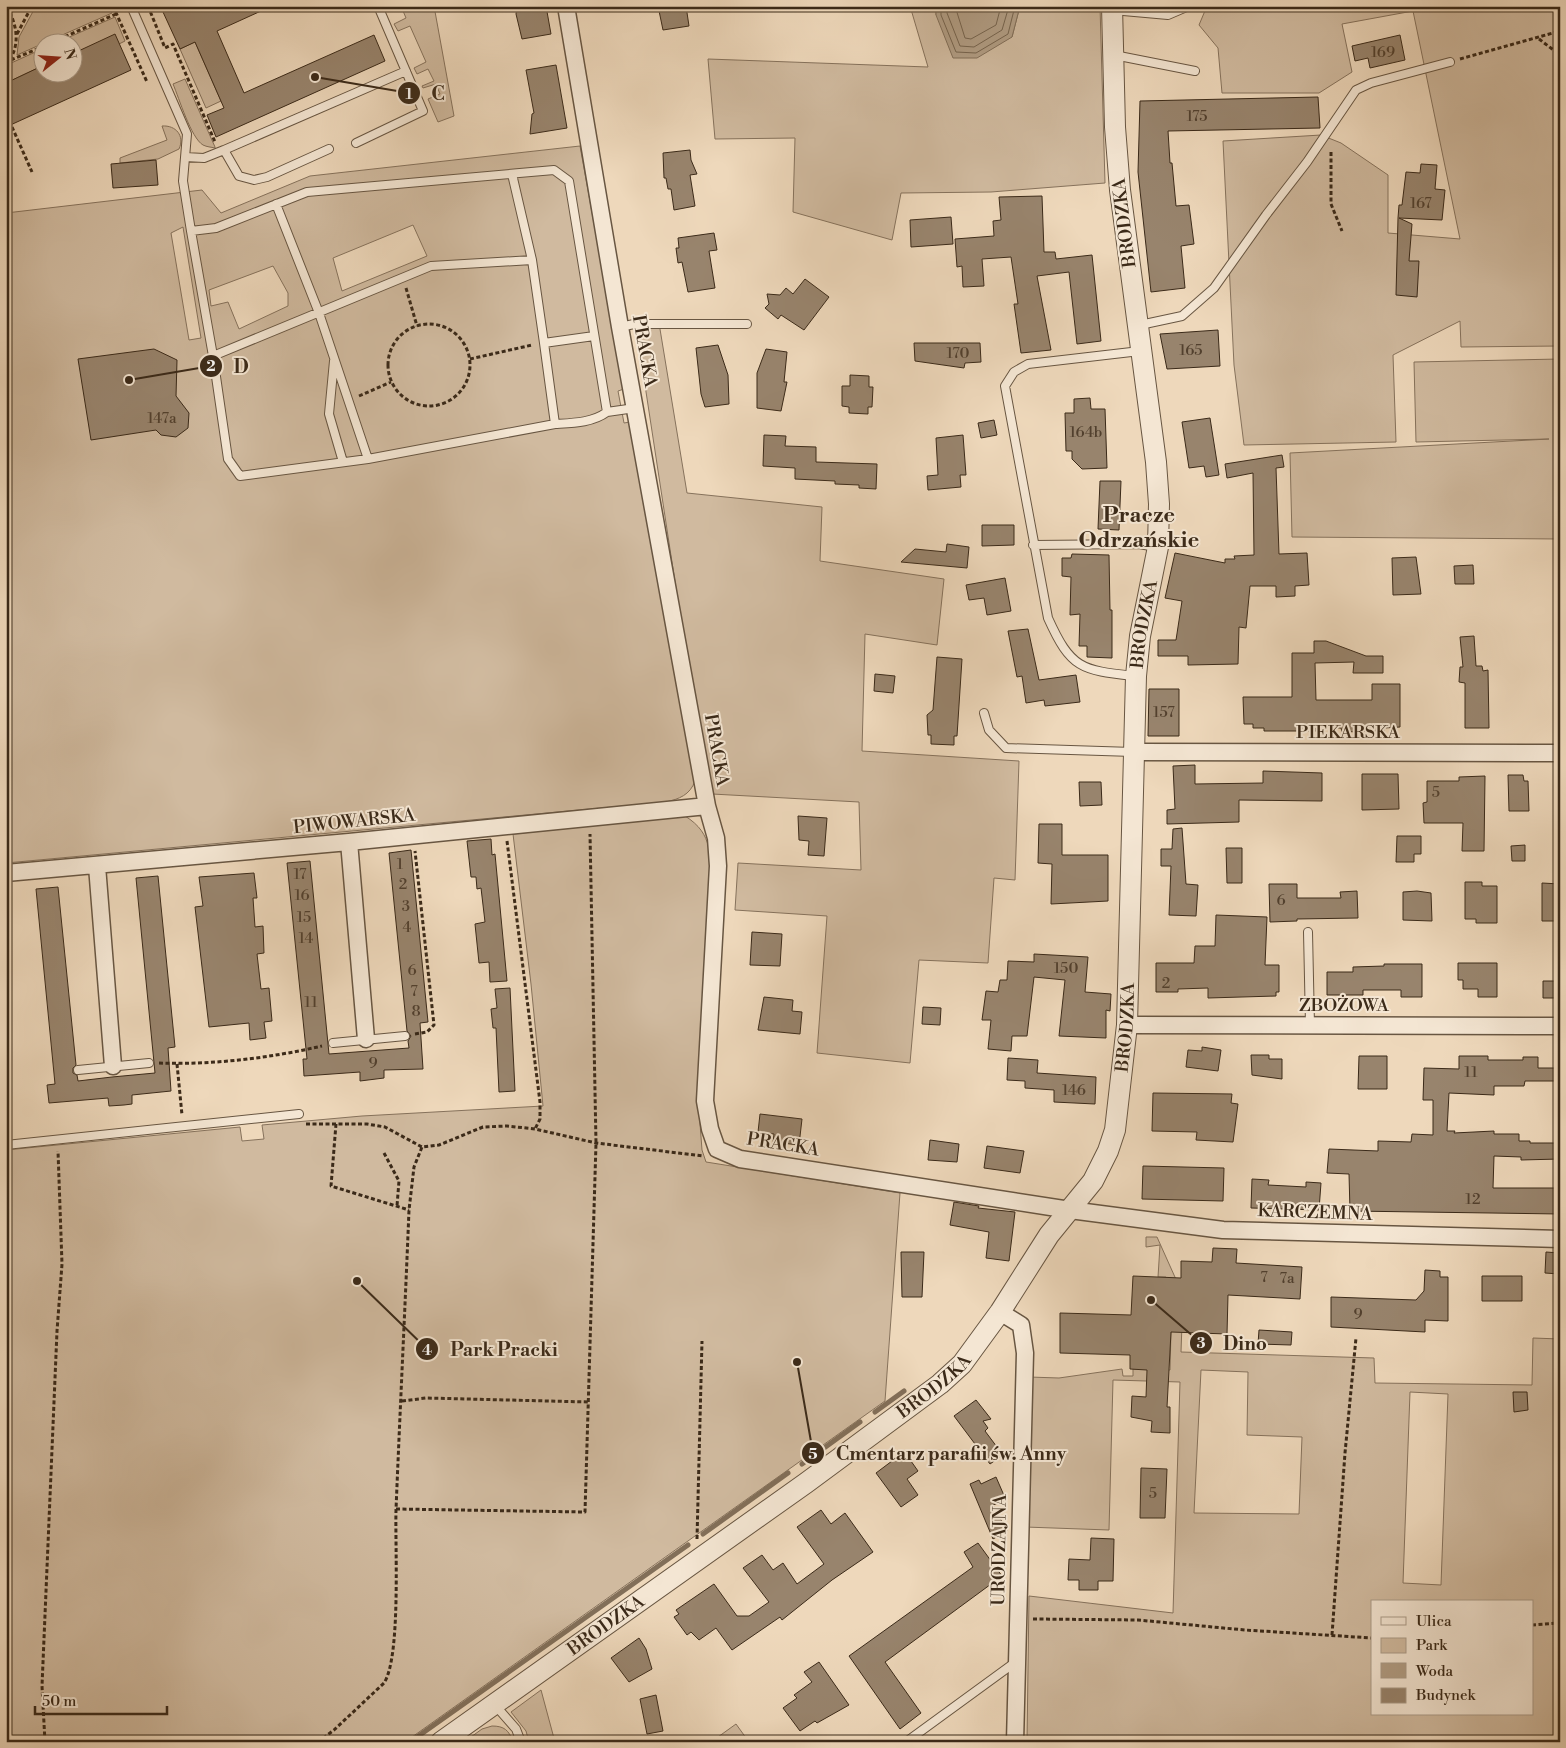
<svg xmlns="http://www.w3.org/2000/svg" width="1566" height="1748" font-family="'Libre Bodoni',serif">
	<rect width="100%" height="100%" fill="#eed8bb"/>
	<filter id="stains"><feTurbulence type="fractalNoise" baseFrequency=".004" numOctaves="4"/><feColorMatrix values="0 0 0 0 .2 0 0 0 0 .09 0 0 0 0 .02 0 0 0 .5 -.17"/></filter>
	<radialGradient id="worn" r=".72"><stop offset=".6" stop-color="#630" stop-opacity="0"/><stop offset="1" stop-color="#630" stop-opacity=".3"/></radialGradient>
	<path fill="#d0ba9f" stroke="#86725c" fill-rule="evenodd" d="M36,6H109L112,13L17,55L19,37Z
		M401,6H434L454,116L438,122L428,99L440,94L436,84L423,88L422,86L434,81L428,69L417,74L414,68L426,62L410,26L398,31L394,24L406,18Z
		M910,6H936V15L1012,37L1020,6H1100L1105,183L991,192L901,193L892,240L793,212L795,138L715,139L708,59L928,67Z
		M1207,6H1560V346L1461,347L1460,321L1393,355L1396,442L1244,445L1234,365L1223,141L1321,135L1341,143L1388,175V233L1460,239L1413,11L1342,24L1352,72L1319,93H1222L1218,48L1199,25Z
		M115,17L125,41L119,44L73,54L72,42H58Z
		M195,42L221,101L206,108L180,49Z
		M42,49V66L6,83V69L9,64Z
		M185,79L215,147V148C211,147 207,147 203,145C191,138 179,98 173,84Z
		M162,126C176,125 185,136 179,149L158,159L120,163V158L167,140Z
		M580,146L624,389L618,391L624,423L630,422L695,781C690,795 679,799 666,802L6,863V213L202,190L221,213L310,176ZM413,225L427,256L342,291L333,258ZM183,227L201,338L189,340L171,233ZM273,266L288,293V306L239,329L228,302L211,306L209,290Z
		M659,323L687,493L822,507L820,561L944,579L937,645L865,634L862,751L1019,761L1015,880L994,878L988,963L919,960L910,1063L817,1053L827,916L735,910L738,863L861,870L859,802L712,794L677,595L641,359L640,327Z
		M1560,359V539L1292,537L1290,453L1549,439L1416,442L1414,362Z
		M685,816C714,834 710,856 710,887L698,1097L702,1150L706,1162L900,1193L885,1401L405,1742H6V1150L240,1127L242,1141L264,1139L262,1125L362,1116L543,1106L531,984L513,834Z
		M1146,1237H1157L1183,1295L1181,1352L1374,1358L1375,1383L1532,1385L1533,1338L1560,1339V1742H1027L1029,1596L1173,1613L1180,1382L1113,1380L1109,1530L1025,1527L1029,1377L1059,1378L1122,1369L1123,1376H1133V1369L1170,1370L1172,1293L1166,1277H1158L1160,1245L1146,1247ZM1201,1370L1248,1372L1247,1435L1302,1437L1299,1514L1194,1513ZM1410,1392L1448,1394L1441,1585L1403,1583ZM1372,1602H1532V1714H1372Z
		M541,1690L555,1742H529L526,1731L511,1712Z
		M736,1724L749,1742H711Z
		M492,1726C504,1726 509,1730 513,1742H464L482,1729Z"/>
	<path fill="#b19d84" stroke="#826f59" d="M936,6H1020L1012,37L977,58H953L936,15Z"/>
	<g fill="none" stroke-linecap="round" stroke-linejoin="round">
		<path stroke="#76644e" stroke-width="1" d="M941,6V15L956,52L976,53L1008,34L1015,6
			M947,6V13L960,46L974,47L1002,30L1009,6
			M955,6L965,38L971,39L996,25L1001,6"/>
		<path stroke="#826f59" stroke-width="5" d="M875,1412L904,1391
			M802,1464L860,1422
			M703,1534L788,1473
			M410,1742L688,1545"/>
	</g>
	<path fill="#98846d" stroke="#3b2a19" d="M175,6H272L217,31L244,93L374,35L385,61L216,137L207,115L224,108L195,42L180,49L163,12Z
		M517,6H546L551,34L522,39L516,14Z
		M658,6H686L689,26L663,30Z
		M115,34L131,70L6,127V83L42,66V72H72V54Z
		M1400,35L1405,60L1370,68L1368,58L1355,61L1352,46Z
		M556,65L567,128L530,134L532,114L534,113L526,70Z
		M1318,97L1320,128L1168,131L1170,163H1172L1176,206L1189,205L1194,244L1181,246L1185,288L1151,292L1138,172L1140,101Z
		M690,150L691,160L697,174L690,175L695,206L674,210L671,189H668L666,178H664L663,153Z
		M156,160L158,185L113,188L111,164Z
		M1421,164L1437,165L1435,189L1445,190L1442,220L1399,218L1412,224L1409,261H1419L1417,297L1396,295L1398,218L1399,205H1402L1406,172L1420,173Z
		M1042,196L1044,252H1055L1056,259L1092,255L1101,341L1077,344L1069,272L1037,276L1051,350L1021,353L1014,304H1018L1011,257L982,259L984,286L963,287L962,266L957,267L955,239L994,236L993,221L1001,220L999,197Z
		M951,217L953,244L911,247L910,220Z
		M714,233L717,250L709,251L715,288L688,292L682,262L678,263L676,248H679L678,238Z
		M805,279L829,297L804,330L781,315L778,319L765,308L769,304L767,294L780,295L786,288L793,294Z
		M1218,330L1220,366L1167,369L1160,334Z
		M914,343H980L981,362L965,363L964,368L915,361Z
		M718,345L728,375L729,404L705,407L701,394L696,348Z
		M154,349L177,360L176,396L189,413L188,428L176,437L161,435L156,430L91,440L78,359Z
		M766,349L787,352L784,382H787L781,411L757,408V373Z
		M850,375L869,376V387H873L872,407H868V414L849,413V407L842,406V386H850Z
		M1090,398L1091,409H1105L1107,468L1082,469L1072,459V451H1066L1065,413H1074V399Z
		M1210,418L1219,475L1206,477L1204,466L1189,468L1182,422Z
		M994,420L997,435L981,438L978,423Z
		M764,435L786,436L785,446L816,447V462L877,464L876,489L859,488V485L835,484V481L795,479V468L763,466Z
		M963,435L966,475H960L961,487L928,490L927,476L938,475L936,438Z
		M1282,455L1284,467L1276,468L1279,554L1307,553L1309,585L1295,586V596L1276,597V586H1250L1246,628L1239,627L1238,664L1188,665V656H1158V640H1176L1182,601L1165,598L1175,553L1225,563V559H1235L1234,556L1254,555L1253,473L1227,478L1225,464Z
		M1100,481H1121L1119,530L1098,529Z
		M982,525H1014V545L982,546Z
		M947,544L969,547L967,568L901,562L915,549L946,552Z
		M1072,554L1109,555L1110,610H1112V658L1087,657V646H1079L1080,614L1070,615L1071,577L1062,576V558H1071Z
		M1416,557L1421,594L1393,595L1392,558Z
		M1473,565L1474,584H1455L1454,566Z
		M1005,578L1011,611L987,615L984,598L969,600L966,585Z
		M1028,629L1039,680L1076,675L1080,702L1045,706L1044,700L1026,703L1022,676L1017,677L1008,631Z
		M1474,636L1476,666H1482L1483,671L1488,670L1489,728H1465V683L1459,682L1460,667H1463L1460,637Z
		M1314,641H1326L1366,656H1383V673H1353L1354,662L1315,663L1316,700H1372V684H1400V727L1384,728V731L1342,732L1341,728H1316V731H1264V728H1253V724H1244L1243,697H1292V653H1314Z
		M937,657L962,659L957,736H954V745L931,744V735H928L927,715L933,710Z
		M875,674L895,676L893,693L874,691Z
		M1149,689H1179V736H1148Z
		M1195,765V784L1263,783V771L1322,773V801L1239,800V822L1167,824V810L1175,809L1173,766Z
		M1362,774H1398L1399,809L1362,810Z
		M1508,775H1523L1524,781H1528L1529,811H1509Z
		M1485,776L1484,851H1462L1463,823H1424L1423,803L1427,802V781H1459V777Z
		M1079,782H1101L1102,805L1080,806Z
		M798,816L827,818L824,856L808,855L809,841L799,840Z
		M1039,824H1062V855H1108V901L1051,904L1052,864L1038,863Z
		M1182,828L1186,884L1198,885L1196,916L1169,915L1171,866H1161V849H1172L1173,829Z
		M1397,836H1421V854H1414V862H1396Z
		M491,839L492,855L495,854L507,981L490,982L489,962L479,963L475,924L485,922L481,888L477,889L476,877H471L467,841Z
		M1525,845V861H1512L1511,846Z
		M1226,848H1242V883H1227Z
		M411,850L428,1022L420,1023L423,1069L384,1070V1078L360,1081V1072L304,1076L303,1059H307L287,863L310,861L329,1054L409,1048L408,1041L411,1036L407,1031L389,853Z
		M254,873L257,898H253L255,927L263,926L264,953L257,954L261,989L269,988L272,1021L264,1022L266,1038L250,1040L249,1023L209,1027L195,907L203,906L199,877Z
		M158,876L175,1047L168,1048L171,1091L132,1095V1104L124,1105L109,1106L108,1098L49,1103L47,1085L55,1084L36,889L58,887L76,1065L73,1068V1073L77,1075L78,1081L112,1077L155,1073L136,878Z
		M1465,882H1482V886H1497V923H1476V919H1465Z
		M1542,883L1560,884V921H1542Z
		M1269,884H1297V898H1341L1340,892L1357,891L1358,918L1297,919V921L1270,922Z
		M1417,891L1431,893L1432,921L1403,920V892Z
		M1216,915L1267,917L1265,965H1279V992H1276V996L1208,998V988L1178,989V992H1156V963H1194L1195,946H1215Z
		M752,932L782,934L780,966L750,965Z
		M1034,954L1088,957L1085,992L1111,994L1110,1011L1106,1010V1038L1059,1036L1065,980L1034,977L1027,1036H1012L1011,1051L988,1049L991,1020H982L986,991L998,992L1000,980H1007L1008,961L1034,962Z
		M1458,963H1497V997H1478V989H1463V980H1458Z
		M1384,964H1422V997H1401V990H1363V995H1327V972H1353V967L1384,966Z
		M1543,981H1560V998H1543Z
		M510,988L515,1091L499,1092L496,1028H493L491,1009L497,1008L495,989Z
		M764,997L793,1000L792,1011L802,1012L800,1034L758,1030Z
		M923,1007L941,1008L940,1025L922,1024Z
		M1202,1047L1221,1050L1218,1071L1186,1067L1188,1050L1202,1051Z
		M1251,1055H1269V1059H1282V1079L1252,1075Z
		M1359,1056H1387V1089H1358Z
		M1459,1056H1488V1060H1523V1057H1538V1068H1560V1081H1525L1524,1086H1494V1095L1449,1093L1447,1131H1455L1454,1133L1494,1131V1134H1519V1141H1530V1143H1560V1159L1521,1160V1157L1494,1156L1493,1188H1560V1214L1350,1211L1349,1174L1327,1173L1329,1149L1378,1151V1141L1411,1142L1412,1134L1433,1135V1100H1423L1424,1068L1459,1069Z
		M1008,1058L1038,1060L1037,1073L1096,1077L1095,1104L1054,1102V1090L1025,1088V1081L1007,1080Z
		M1153,1093L1232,1094L1231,1103L1238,1104L1233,1142L1196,1140L1197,1132L1152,1131Z
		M760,1114L802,1119L799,1145L773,1142L774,1134L758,1132Z
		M930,1140L959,1144L957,1162L928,1160Z
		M987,1146L1024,1151L1020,1173L984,1168Z
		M1143,1166L1224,1168L1223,1201L1142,1199Z
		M1252,1179L1269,1180L1268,1185L1306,1187V1182L1321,1183L1319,1210L1251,1208Z
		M954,1202L979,1206L978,1208L1015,1212L1009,1261L986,1258L989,1232L950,1225Z
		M1213,1248L1237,1249L1236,1263L1302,1267L1300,1299L1228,1295L1227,1334L1171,1332L1167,1407H1170V1433L1151,1432L1152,1421L1131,1417L1132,1396L1146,1397L1147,1370L1130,1369V1355L1060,1353V1313L1131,1315L1133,1276L1181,1278V1261L1212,1262Z
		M901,1252H924L922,1297H902Z
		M1546,1252L1560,1253V1274L1545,1273Z
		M1425,1270L1440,1271V1277H1448V1321L1425,1320V1332L1331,1327V1297L1416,1300L1424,1291Z
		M1482,1276H1522V1301H1482Z
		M1259,1330L1292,1332L1291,1345L1258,1344Z
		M1513,1392H1527L1528,1410L1514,1412Z
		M976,1400L991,1419L983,1421L988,1428L985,1431L1003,1455L990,1464L954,1416Z
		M906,1454L918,1471L907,1479L918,1495L901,1507L876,1473L896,1458L898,1460Z
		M1141,1468L1167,1469L1165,1518H1140Z
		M996,1477L1006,1500L993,1505L1007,1531L993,1539L970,1484L979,1480L981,1484Z
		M821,1510L831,1524L845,1513L873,1552L832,1580L782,1620L780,1617L732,1650L716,1628L699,1640L691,1632L687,1635L674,1617L679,1614L676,1610L714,1584L737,1616H749L769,1602L743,1568L762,1555L773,1570L783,1563L797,1584L824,1564L797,1527Z
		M1091,1538L1114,1539L1113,1581H1098V1590H1079V1580H1068L1069,1559L1090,1560Z
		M978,1543L1002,1576L885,1662L921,1713L900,1729L849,1656L973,1567L964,1552Z
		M639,1638L646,1649L652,1669L629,1682L611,1658Z
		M819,1662L849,1705L817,1723L815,1721L800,1731L783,1708L797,1698L794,1695L812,1682L804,1672Z
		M656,1695L663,1731L647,1734L640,1699Z"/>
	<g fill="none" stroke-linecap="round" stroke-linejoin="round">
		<defs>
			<path id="service" d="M131,6L187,134L183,181L191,231
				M1112,10L1168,15L1189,6
				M1114,55L1195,71
				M356,143L423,111L378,6
				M329,149L267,177L254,180L239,176L224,150L406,71
				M185,157L204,158L224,150
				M512,174L532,260
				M276,204L319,313L368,459
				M1140,325L1182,316L1214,288L1266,215L1307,162L1356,90L1371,83L1450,62
				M620,327L634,324H747
				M213,356L431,266L532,260L544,343
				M334,361L329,414L343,462
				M607,412L635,408
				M555,424C572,423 592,423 607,412L569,181L554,170L307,192L216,228L191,231L213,356L228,459L240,476L368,459L555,424L544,343L594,336
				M1033,545L1139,544L1156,547
				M1134,676C1081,670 1071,669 1048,618L1005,386L1014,372L1028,364L1140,351
				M984,713L989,730L1006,748L1133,752
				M1308,932L1310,1025
				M333,1043L405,1036
				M78,1070L149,1063
				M6,1145L299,1114
				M495,1705L516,1729L521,1742
				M906,1742L1017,1661"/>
			<path id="minor" d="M566,6L620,327L707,806L716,838L718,866L705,1101L710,1129L717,1149L740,1159L1070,1210L1223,1230L1560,1239
				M1135,752L1560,753
				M349,842L366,1039
				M97,866L113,1066
				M6,873L349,842L707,806
				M1127,1025L1560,1026
				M1000,1312L1021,1325L1025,1353L1015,1742"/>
			<g id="tertiary">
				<path id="s1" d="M441,1742L806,1483L940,1384L962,1364L1000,1312L1049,1235L1093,1181L1108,1151L1115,1130L1127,1025L1136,676L1140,636L1158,547L1159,504L1156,462L1120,190L1115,127L1112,6"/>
			</g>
		</defs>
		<use href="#service" stroke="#685642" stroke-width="10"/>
		<use href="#minor" stroke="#685642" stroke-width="19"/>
		<use href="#tertiary" stroke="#685642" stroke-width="22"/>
		<path stroke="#3b2a19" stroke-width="3" stroke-dasharray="4 2.5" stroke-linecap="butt" d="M113,6L147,82
			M148,6L165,48L173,44L215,142
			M6,19L12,16
			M17,34L32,6
			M1539,39L1560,55
			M53,42L116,14
			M1460,59L1560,31
			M11,60L42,47
			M6,65C21,47 18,25 6,6
			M12,127L32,172
			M1331,152V204L1342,231
			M406,288L417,326
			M388 365a41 41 0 1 1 82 0a41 41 0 1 1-82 0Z
			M470,359L532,345
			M359,396L391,382
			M507,841L540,1102V1119L535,1129
			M415,1034L427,1032L434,1025L415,851
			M159,1063C213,1065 270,1058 322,1046
			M177,1064L182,1115
			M306,1124H367L385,1127L422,1147L439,1145L483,1127L507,1126L535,1129L596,1143L703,1156
			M336,1124L331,1186L409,1210
			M384,1153L399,1181L397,1206
			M402,1401L426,1398L589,1402
			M396,1509L585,1512L596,1143L590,834
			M697,1539L702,1341
			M1033,1619L1138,1620L1245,1630L1372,1638
			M1532,1625L1560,1623
			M1332,1635L1345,1453L1356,1338
			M45,1742L42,1686L57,1331L62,1264L58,1151
			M318,1742L334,1730L384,1683C401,1657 395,1547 396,1510C400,1410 405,1310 409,1210L414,1167L422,1147"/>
		<use href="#service" stroke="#f4e6d3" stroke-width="8"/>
		<use href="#minor" stroke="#f4e6d3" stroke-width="16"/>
		<use href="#tertiary" stroke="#f4e6d3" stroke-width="20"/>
	</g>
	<g text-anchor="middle" stroke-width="4" stroke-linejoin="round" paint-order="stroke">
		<g font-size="15" fill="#52402e">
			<text x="1383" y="57">169</text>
			<text x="1197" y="121">175</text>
			<text x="1421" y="208">167</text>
			<text x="1191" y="355">165</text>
			<text x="958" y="358">170</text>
			<text x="162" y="423">147a</text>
			<text x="1086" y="437">164b</text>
			<text x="1164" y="717">157</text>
			<text x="1436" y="797">5</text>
			<text x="400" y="869">1</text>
			<text x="300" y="879">17</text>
			<text x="403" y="889">2</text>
			<text x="302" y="900">16</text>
			<text x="1281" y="905">6</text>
			<text x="406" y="911">3</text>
			<text x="304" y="922">15</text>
			<text x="407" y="932">4</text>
			<text x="306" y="943">14</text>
			<text x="1066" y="973">150</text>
			<text x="412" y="975">6</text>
			<text x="1166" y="988">2</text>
			<text x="414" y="996">7</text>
			<text x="311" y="1007">11</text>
			<text x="416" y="1016">8</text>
			<text x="373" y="1068">9</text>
			<text x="1471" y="1077">11</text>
			<text x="1074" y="1095">146</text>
			<text x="1473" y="1204">12</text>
			<text x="1264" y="1282">7</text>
			<text x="1287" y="1283">7a</text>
			<text x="1358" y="1319">9</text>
			<text x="1153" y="1498">5</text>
		</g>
		<g font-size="18" fill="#3b2a19" stroke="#f4e6d3">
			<text transform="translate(1124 223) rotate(-97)" y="6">BRODZKA</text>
			<text transform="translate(645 351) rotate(80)" y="6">PRACKA</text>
			<text dy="6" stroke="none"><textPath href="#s1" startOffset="1432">BRODZKA</textPath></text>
			<text x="1348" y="738">PIEKARSKA</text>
			<text transform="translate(717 750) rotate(80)" y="6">PRACKA</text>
			<text transform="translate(354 821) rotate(-6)" y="6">PIWOWARSKA</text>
			<text x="1344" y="1011">ZBOŻOWA</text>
			<text dy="6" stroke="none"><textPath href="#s1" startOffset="1028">BRODZKA</textPath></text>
			<text transform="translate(783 1144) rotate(9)" y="6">PRACKA</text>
			<text transform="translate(1315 1212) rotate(2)" y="6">KARCZEMNA</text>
			<text dy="6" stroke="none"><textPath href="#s1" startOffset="608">BRODZKA</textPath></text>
			<text transform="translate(999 1550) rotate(-89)" y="6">URODZAJNA</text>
			<text dy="6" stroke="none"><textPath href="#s1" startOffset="202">BRODZKA</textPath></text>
		</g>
		<g font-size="22" font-weight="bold" fill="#3b2a19" stroke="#f4e6d3">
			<text x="1139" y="522">Pracze<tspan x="1139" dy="25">Odrzańskie</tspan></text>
		</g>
	</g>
	<path fill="none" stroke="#3b2a19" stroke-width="2" d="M315 77L409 93M129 380L211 366M1151 1300L1201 1343M357 1281L427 1349M797 1362L813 1453"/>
	<g fill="#3b2a19" stroke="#f4e6d3" stroke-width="2">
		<circle cx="315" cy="77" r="5"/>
		<circle cx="129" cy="380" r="5"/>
		<circle cx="1151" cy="1300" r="5"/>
		<circle cx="357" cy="1281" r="5"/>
		<circle cx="797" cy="1362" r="5"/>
		<circle cx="409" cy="93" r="12"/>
		<circle cx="211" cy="366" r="12"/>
		<circle cx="1201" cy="1343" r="12"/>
		<circle cx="427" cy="1349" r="12"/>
		<circle cx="813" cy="1453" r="12"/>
	</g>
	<g font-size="15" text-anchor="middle" font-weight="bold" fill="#fff">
		<text x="409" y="99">1</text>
		<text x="211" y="371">2</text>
		<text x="1201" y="1348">3</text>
		<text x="427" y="1355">4</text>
		<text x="813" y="1459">5</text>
	</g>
	<g font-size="19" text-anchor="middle" font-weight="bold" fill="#3b2a19" stroke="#f4e6d3" stroke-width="4" stroke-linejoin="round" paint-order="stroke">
		<text x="438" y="100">C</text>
		<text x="241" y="373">D</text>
		<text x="1245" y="1350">Dino</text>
		<text x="504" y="1356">Park Pracki</text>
		<text x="951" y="1460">Cmentarz parafii św. Anny</text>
	</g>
	<rect width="1566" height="1748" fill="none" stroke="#eed8bb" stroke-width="25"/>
	<rect x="8" y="8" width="1551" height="1733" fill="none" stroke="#3b2a19" stroke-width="2.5"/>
	<rect x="12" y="12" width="1541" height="1723" fill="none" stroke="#3b2a19"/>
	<rect x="1371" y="1600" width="162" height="115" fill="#f4e6d3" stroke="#aa9b89"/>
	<rect x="1381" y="1617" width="25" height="8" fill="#f4e6d3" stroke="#aa9b89"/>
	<text x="1416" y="1626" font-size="15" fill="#3b2a19">Ulica</text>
	<rect x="1381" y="1638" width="25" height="15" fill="#d0ba9f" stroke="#aa9b89"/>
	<text x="1416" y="1650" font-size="15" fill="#3b2a19">Park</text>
	<rect x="1381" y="1663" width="25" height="15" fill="#b19d84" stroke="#aa9b89"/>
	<text x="1416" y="1676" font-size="15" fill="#3b2a19">Woda</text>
	<rect x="1381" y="1688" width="25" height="15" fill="#98846d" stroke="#aa9b89"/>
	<text x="1416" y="1700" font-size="15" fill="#3b2a19">Budynek</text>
	<g transform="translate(58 58) rotate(73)"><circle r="24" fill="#f4e6d3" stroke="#aa9b89"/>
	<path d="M0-4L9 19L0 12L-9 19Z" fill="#8f2418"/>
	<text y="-8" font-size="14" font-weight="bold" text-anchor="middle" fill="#3b2a19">N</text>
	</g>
	<path d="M35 1706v8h132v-8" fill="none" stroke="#3b2a19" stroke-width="2.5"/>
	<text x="42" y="1706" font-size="15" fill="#3b2a19" stroke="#f4e6d3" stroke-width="4" paint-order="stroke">50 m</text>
	<rect width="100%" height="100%" filter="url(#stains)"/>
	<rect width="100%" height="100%" fill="url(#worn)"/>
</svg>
